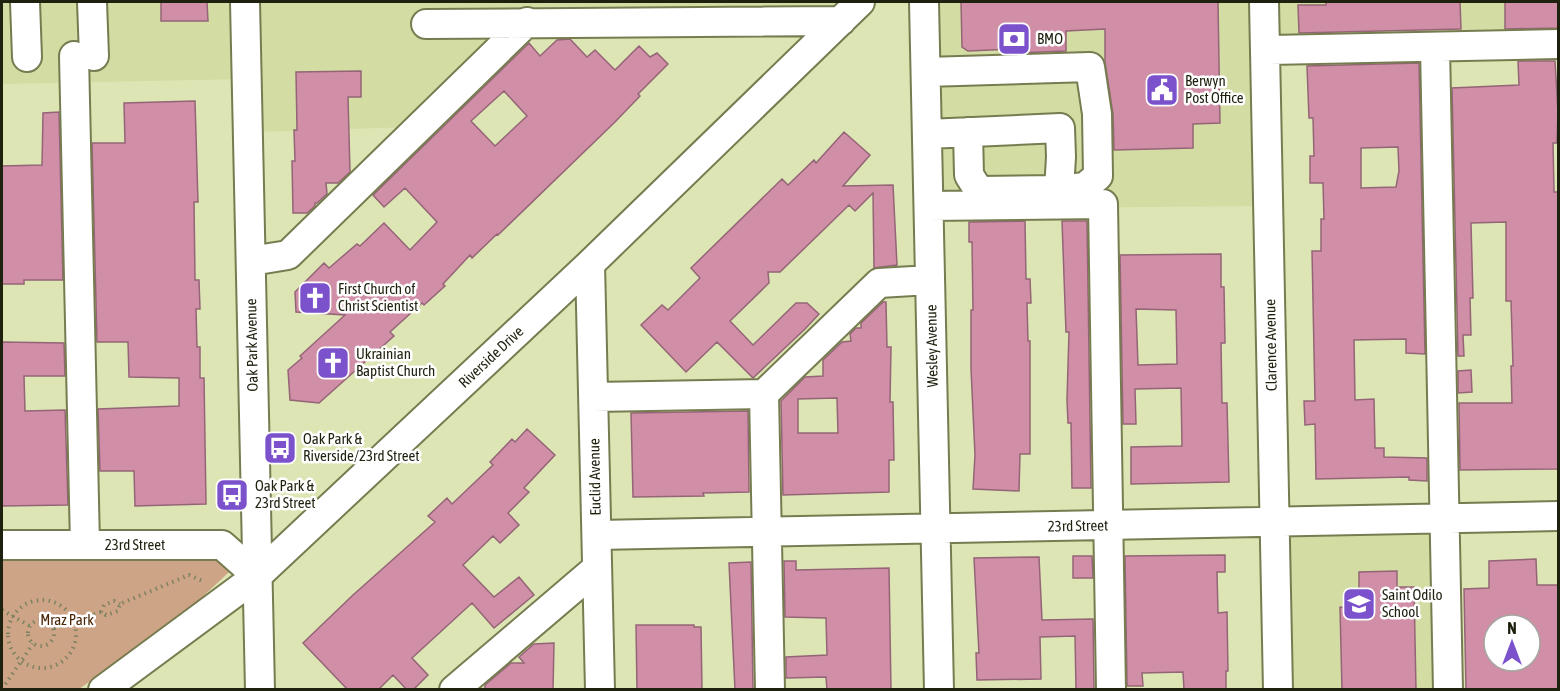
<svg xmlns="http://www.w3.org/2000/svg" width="1560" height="691" font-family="'Asap Condensed',sans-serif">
	<rect width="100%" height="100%" fill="#dde5b4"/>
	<path fill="#d3dca3" d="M2,2H241L244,79L2,84Z
		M249,2H854L831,25L511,31L410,127L252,132Z
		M939,2H1249L1254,206L941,209Z
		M1268,2H1558V48L1268,54Z
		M1444,514L1450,689H1274L1269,518Z"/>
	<path fill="#cea487" d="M190,555L220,559L229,569V572L177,621L79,689L2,690V558Z"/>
	<path fill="#d08ea7" stroke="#946576" stroke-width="1.5" fill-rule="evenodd" d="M161,2H207L208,21H161Z
		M961,2H1218L1220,123L1193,124V148L1114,150L1113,114L1105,62V29L1066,31V51L1013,53V49L968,51L962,47Z
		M1326,2H1460L1461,29L1299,33L1298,5H1326Z
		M1505,2H1558V28L1505,29Z
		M570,39L587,57L595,50L615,70L639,46L650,57L657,53L668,64L638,94L640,96L615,122L498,235L497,234L472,258L470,255L443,284L445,286L424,305L422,303L390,332L394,336L319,403L290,400L288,370L302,358L300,356L345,315L296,312L295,292L324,263L329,268L357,244L360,246L384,223L410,250L437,222L405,188L384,207L373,195L529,43L540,56L557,40ZM504,91L527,116L495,146L471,121Z
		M1518,61H1555L1558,112L1557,143H1553L1554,192H1558V469L1460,470L1459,403H1512L1511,366H1513L1511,301H1506V222L1471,223L1473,298H1470L1471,335H1463L1464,356H1458L1452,88L1519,85Z
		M1419,63L1425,354L1406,353V339L1354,340L1355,400L1374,399L1375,448H1384V457L1427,458V481L1409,480V477L1316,479L1315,424L1305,425L1304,401H1315L1312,251H1321V219H1324L1323,183H1310V156H1314L1313,118H1309L1307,66ZM1398,147L1399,171L1396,187L1361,188V148Z
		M361,71V97H348L350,172L338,183H326L327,194L317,203H315V206L307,213H293L292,161H295L294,130H297L296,72Z
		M195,101L198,202H194L195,280H199L200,309H196L197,347H200V378H204L206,504L135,506L134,471H100L98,409L179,406V378L129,377L128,342H97L92,143H125L124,103Z
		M59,112L63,280H24V284H2V166L42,165L43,113Z
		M844,132L870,155L843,186L893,185L897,265L874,268L873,193L855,211L849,205L780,272H768L769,283L730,321L753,345L796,303H807L819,314L805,329L753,378L717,342L686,372L641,325L662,305L668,310L700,278L691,268L782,179L788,185L814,160L816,163Z
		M1025,221L1026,279H1030L1031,303H1027L1028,341H1030V454H1020L1019,491L973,489L975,455L971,369V310H973L972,242H969V222Z
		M1062,221H1087L1091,488H1072L1071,423H1068L1067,400L1069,332H1066Z
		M1221,254V287H1224L1225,343H1221L1222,403H1227L1229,482L1131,484V447L1182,446L1181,388L1135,389L1136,424H1123L1120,255ZM1136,309L1176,310L1177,364L1138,365Z
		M883,302H886L887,347H891L890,402H893L894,460H889V492L783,495L781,401L805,377L823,376V360L842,342L851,341L850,334L856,328H861V323ZM837,398L838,433H798V399Z
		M2,342L64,343L65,376H24L25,411L65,410L68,505L2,506Z
		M1471,370L1472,392L1458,393V371Z
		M748,411L749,492L703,493L704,496L633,497L631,413Z
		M527,429L555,455L524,488L529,492L508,513L519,525L500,543L493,536L463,565L494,597L519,577L534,595L494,628L472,603L412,658L428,675L413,690H407L393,675L378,690H348L303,643L353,595L435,522L428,516L447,498L452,504L493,465L490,462L512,439L515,442Z
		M1225,555V572H1217L1218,613L1227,612L1228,671H1226V690H1184L1183,672L1142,673L1143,686H1127L1125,556Z
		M1073,556H1092L1093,578H1073Z
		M1039,557L1042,620L1093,619L1094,690H1076L1075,636L1040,637L1041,679L977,680L976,653H979L974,558Z
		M1536,559L1537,585H1558V690H1466L1464,589L1489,588V561ZM1494,625H1530V661H1494Z
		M784,561H796V570L889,568L891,690H827L826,677L786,678V657L827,655L826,618L785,617Z
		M751,562L753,690H735L729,563Z
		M1397,571V587H1414L1416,690H1342L1340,607L1348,608V594L1359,593V572Z
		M636,625H694V627H701L702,690H637Z
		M554,643L553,690H485V685L511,663H524L519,657L534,644Z"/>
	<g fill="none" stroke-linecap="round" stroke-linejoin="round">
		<defs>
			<path id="minor" d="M25,2L27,57
				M92,2L94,56
				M245,2L260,690
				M924,2L939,690
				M1264,2L1278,690
				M426,24L841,21
				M1435,47L1448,690
				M1265,50L1558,44
				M74,56L85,545
				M926,72L1090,67L1097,114L1098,176L1085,187L1059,190V199
				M927,134L1060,128L1061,157L1059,190L979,191L969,175L968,132
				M929,206L1103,204L1111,690
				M251,261L288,255L527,22
				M590,264L600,690
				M764,394L770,690
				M594,397L764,394L879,283L930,280
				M597,535L1558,516
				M2,545H222L257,576
				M103,690L257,576L590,264L860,2
				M454,690L597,568"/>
		</defs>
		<use href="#minor" stroke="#767c50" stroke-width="32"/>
		<path stroke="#7d8261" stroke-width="4" stroke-dasharray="1.5 4.5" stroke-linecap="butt" d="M8 634a34 34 0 1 1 68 0a34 34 0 1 1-68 0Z
			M2,610L30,626
			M101,612L104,605L114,601L120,604
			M28 633a13 13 0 1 1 26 0a13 13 0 1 1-26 0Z
			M54,628L101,612L106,615L118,611L120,604L189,575L205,582
			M2,689L33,644"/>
		<use href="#minor" stroke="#fff" stroke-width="28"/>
	</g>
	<defs>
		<symbol id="bank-square" viewBox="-11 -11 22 22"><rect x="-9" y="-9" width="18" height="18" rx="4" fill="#7b52cc" stroke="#fff"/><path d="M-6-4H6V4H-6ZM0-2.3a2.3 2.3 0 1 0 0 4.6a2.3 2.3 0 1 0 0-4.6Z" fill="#fff"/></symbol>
		<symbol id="civic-square" viewBox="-11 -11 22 22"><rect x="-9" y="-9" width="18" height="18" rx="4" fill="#7b52cc" stroke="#fff"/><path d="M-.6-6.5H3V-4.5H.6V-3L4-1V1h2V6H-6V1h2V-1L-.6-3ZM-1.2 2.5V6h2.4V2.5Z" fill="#fff"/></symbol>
		<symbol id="church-square" viewBox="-11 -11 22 22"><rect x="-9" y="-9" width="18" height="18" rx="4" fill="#7b52cc" stroke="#fff"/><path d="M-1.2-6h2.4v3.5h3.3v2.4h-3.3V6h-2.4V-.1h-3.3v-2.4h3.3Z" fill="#fff"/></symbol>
		<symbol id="bus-square" viewBox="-11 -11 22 22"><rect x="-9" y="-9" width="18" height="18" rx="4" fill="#7b52cc" stroke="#fff"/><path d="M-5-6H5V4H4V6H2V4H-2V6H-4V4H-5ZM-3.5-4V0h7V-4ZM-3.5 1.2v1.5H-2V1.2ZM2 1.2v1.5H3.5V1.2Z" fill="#fff"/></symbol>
		<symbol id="school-square" viewBox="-11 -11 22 22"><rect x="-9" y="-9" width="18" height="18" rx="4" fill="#7b52cc" stroke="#fff"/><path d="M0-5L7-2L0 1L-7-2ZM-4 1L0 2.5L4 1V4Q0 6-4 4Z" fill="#fff"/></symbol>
	</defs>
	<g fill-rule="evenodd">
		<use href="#bank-square" x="995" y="20" width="38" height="38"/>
		<use href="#civic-square" x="1143" y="71" width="38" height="38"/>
		<use href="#church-square" x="296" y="279" width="38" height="38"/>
		<use href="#church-square" x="314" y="344" width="38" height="38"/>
		<use href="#bus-square" x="261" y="429" width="38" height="38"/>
		<use href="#bus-square" x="213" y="476" width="38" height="38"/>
		<use href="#school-square" x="1340" y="585" width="38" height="38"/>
	</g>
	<g text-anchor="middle" stroke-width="5" stroke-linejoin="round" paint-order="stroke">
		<g font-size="15" fill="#1e210e" stroke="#fff" text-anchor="start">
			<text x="1037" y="44">BMO</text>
			<text x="1185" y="86">Berwyn<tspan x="1185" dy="17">Post Office</tspan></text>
			<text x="338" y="294">First Church of<tspan x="338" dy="17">Christ Scientist</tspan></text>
			<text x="356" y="359">Ukrainian<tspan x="356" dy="17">Baptist Church</tspan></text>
			<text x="303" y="444">Oak Park &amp;<tspan x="303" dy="17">Riverside/23rd Street</tspan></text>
			<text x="255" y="491">Oak Park &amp;<tspan x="255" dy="17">23rd Street</tspan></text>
			<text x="1382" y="600">Saint Odilo<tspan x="1382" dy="17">School</tspan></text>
		</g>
		<g font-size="15" fill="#1e210e" stroke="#fff">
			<text transform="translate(252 345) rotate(-91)" y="5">Oak Park Avenue</text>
			<text transform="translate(1271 345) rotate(-91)" y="5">Clarence Avenue</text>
			<text transform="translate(932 346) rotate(-91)" y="5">Wesley Avenue</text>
			<text transform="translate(491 357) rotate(-43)" y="5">Riverside Drive</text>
			<text transform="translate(595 477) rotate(-91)" y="5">Euclid Avenue</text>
			<text transform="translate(1078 526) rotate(-1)" y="5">23rd Street</text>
			<text x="135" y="550">23rd Street</text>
		</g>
		<g font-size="15" fill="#4b2607" stroke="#fff">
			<text x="67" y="625">Mraz Park</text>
		</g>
	</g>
	<rect width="1560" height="691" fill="none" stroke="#1e210e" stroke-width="6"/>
	<g transform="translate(1512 643)"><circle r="28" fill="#ffffff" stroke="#a5a69f" stroke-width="1.5"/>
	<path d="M0-4.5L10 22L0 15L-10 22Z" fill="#7b52cc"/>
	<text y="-9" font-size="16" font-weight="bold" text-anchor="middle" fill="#1e210e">N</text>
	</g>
</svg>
